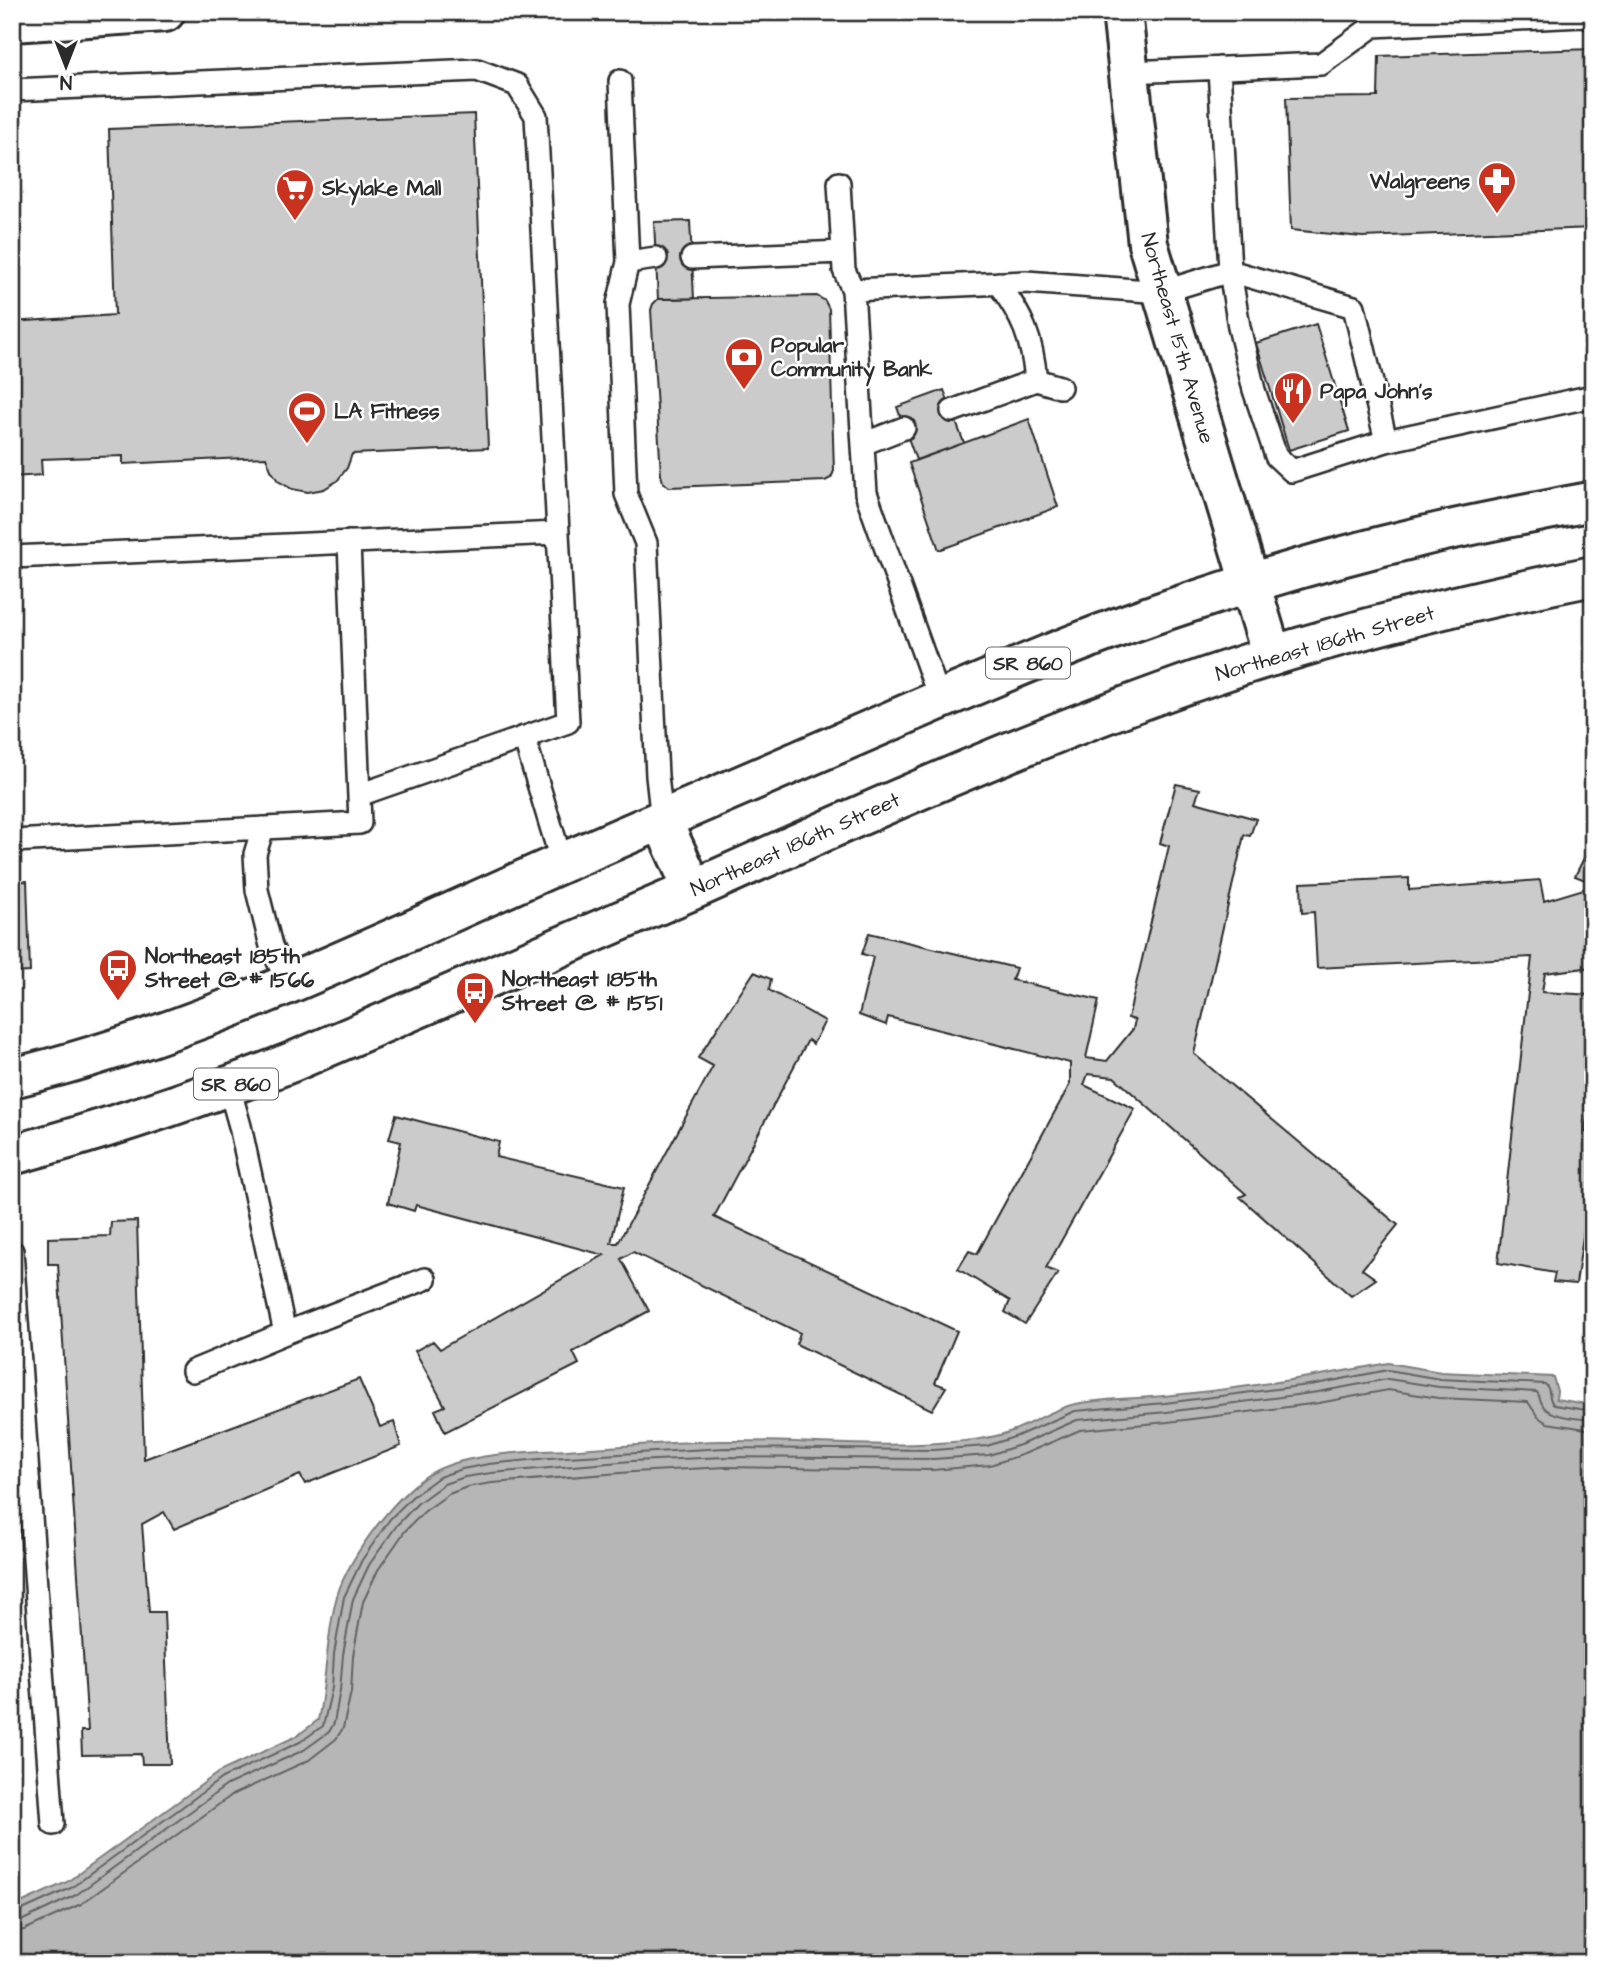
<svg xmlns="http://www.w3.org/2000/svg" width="1605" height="1975" font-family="'Architects Daughter',sans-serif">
	<rect width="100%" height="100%" fill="#fff"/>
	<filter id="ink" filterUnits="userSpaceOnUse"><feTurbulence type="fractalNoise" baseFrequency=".0143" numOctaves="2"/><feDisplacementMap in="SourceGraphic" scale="14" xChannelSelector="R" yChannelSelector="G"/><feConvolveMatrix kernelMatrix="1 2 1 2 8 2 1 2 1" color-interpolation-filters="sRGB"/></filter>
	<g filter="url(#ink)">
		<path fill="#b6b6b6" stroke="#7e7e7e" stroke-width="2" d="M1388,1363L1441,1372L1553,1377L1557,1391L1556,1399L1593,1405V1963H12V1907L67,1882L219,1772L297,1736L318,1720C327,1680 326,1635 337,1596C348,1557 400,1488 437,1470C471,1453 529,1452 567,1450C619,1446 672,1442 724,1441C795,1440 867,1448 938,1443C964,1441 988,1440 1012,1431C1034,1423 1054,1408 1076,1404C1105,1398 1135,1399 1164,1396C1239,1389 1314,1377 1388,1363Z"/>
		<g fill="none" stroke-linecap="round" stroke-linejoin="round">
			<path stroke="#636363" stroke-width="2" d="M12,1913L18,1912L71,1888L222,1778L300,1742L323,1726L332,1688L334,1654L344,1597L362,1560L390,1519L412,1497L439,1477L462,1469L489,1464L549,1458L725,1448L933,1450L987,1446L1017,1436L1075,1411L1165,1403L1316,1384L1388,1370L1440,1379L1545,1384C1552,1390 1547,1399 1554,1405L1593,1411
				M12,1922L21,1921L76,1895L227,1785L304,1750L329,1732L334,1723L340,1690L343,1655L353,1599L369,1565L397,1525L418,1503L444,1484L465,1477L491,1473L632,1461L726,1457L933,1459L989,1455L1020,1445L1077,1420L1167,1412L1318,1392L1388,1379L1439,1387L1537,1392C1540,1397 1540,1402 1544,1407C1551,1417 1581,1419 1593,1420
				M12,1932L24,1930L81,1904L232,1795L309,1760L336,1739L343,1728L351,1692L353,1656L363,1602L378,1570L405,1531L425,1511L449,1494L467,1487L492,1483L633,1472L726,1467L933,1470L990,1465L1024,1454L1080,1430L1168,1422L1319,1403L1388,1390L1438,1398L1528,1402L1538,1417L1547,1423L1593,1430"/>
		</g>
		<path fill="#cbcbcb" stroke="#2b2b2b" stroke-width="2" d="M1593,49V228L1362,237L1291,230L1286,98L1378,97L1379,56Z
			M474,114L488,448L352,454L347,468L337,481L324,489L308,492L292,489L278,481L271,470L266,457L123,464V456L41,459L42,475L12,477V322L115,315L109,129Z
			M690,221L694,299H658L654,222Z
			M817,296L825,301L829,309L834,471L831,478L825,481L669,487L663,482L661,475L651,310L653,304L658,299Z
			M1316,324L1349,431L1289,450L1256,343Z
			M944,390L964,443L916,460L897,407Z
			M1029,419L1058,507L939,550L909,463Z
			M1176,784L1200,789L1195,802L1256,819L1250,836L1244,835L1194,1054L1398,1225L1362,1269L1376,1279L1351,1296L1240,1197L1246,1194L1114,1077L1088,1074L1084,1085L1135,1109L1046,1268L1058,1273L1025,1324L1005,1312L1010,1301L958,1269L969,1251L977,1254L1070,1084V1063L888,1017L886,1025L859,1015L873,957L862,954L869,933L1016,968L1012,980L1099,1000L1086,1058L1107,1061L1133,1029L1135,1020L1128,1018L1169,846L1160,843Z
			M1593,840V967L1545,973L1542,992L1593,995V1069L1585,1132L1593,1134V1169L1576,1284L1553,1282L1555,1273L1498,1263L1532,957L1317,968L1314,912L1302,913L1301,883L1409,878V890L1540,880L1544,901L1584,889L1588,881L1575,876Z
			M27,881L30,972L12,973V882Z
			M754,972L771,979L769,990L825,1021L813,1044L808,1040L714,1217L957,1331L935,1383L946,1387L932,1410L796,1344L800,1333L633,1252L621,1259L649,1311L573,1352L579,1364L445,1432L435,1410L445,1406L415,1351L433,1341L440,1349L604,1255L416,1205L414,1211L388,1203L401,1142L389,1139L396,1115L499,1142L496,1157L624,1187L611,1243H618L713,1066L698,1058Z
			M137,1221L144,1459L359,1379L380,1427L394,1422L401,1446L305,1484L300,1475L174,1529L164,1512L142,1524L149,1612H164L170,1764H142L141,1754L82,1755L81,1731H88L58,1264H48V1238L110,1236L111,1222Z"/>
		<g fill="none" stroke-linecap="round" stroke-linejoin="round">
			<defs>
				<path id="service" d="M1219,68L1230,271L1354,307L1386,441
					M1128,72L1321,64L1373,26L1583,16L1593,19
					M620,81L628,262L618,304L626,494L646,543L657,776L662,821
					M12,90L477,70L517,85L536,116L568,722L359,795
					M839,183L844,270L853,290
					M692,258L843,252
					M628,262L656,258
					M998,283C1023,317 1032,338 1036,380
					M952,411L1036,380L1060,387
					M863,444L904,428
					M12,557L558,533
					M940,700L866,493L853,290L1026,282L1162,292L1230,271L1239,327L1254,390L1276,456L1292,471L1386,441L1593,396
					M524,737L562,863
					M263,828L255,854L257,890L271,946L288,983
					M12,841L360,823L349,542
					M229,1087L240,1126L285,1333L425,1279
					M12,1251L53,1824
					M193,1371L285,1333"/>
				<path id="minor" d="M12,22L165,12"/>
				<path id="tertiary" d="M1122,12L1148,244L1272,656"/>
				<path id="primary" d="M662,821L693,889
					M12,1078C205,1032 383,941 564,862C686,810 808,756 930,704C1013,669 1096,633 1182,605C1260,579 1339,556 1419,537C1476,523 1535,513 1593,501
					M12,1155C108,1129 200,1098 292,1062C427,1004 562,947 697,888C865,813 1033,737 1207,677C1333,634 1463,602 1593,576"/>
			</defs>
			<use href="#service" stroke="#2b2b2b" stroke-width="26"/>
			<use href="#minor" stroke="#2b2b2b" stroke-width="44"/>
			<use href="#tertiary" stroke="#2b2b2b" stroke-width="44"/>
			<use href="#primary" stroke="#2b2b2b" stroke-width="44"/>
			<use href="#service" stroke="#fff" stroke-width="21"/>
			<use href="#minor" stroke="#fff" stroke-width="38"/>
			<use href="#tertiary" stroke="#fff" stroke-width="38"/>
			<use href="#primary" stroke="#fff" stroke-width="38"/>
		</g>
	</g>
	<defs>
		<symbol id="pharmacy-pin" viewBox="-11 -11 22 30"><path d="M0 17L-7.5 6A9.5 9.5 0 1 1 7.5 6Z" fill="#c8321e" stroke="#fff"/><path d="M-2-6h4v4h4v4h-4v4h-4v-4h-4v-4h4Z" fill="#fff"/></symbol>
		<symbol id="supermarket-pin" viewBox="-11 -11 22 30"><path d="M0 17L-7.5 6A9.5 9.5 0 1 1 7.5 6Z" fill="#c8321e" stroke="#fff"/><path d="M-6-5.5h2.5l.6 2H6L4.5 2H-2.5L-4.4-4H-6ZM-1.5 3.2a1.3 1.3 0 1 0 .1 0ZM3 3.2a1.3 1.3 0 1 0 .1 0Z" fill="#fff"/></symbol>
		<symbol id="bank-pin" viewBox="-11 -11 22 30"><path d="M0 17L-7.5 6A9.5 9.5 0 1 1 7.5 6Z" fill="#c8321e" stroke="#fff"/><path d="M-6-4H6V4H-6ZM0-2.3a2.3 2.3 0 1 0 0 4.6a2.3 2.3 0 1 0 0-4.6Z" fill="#fff"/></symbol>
		<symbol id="restaurant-pin" viewBox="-11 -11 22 30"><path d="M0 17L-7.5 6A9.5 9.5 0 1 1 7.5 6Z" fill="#c8321e" stroke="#fff"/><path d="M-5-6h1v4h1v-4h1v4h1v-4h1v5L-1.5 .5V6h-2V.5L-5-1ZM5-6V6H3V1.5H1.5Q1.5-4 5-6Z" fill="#fff"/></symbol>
		<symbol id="stadium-pin" viewBox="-11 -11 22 30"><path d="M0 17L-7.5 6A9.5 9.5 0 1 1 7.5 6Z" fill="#c8321e" stroke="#fff"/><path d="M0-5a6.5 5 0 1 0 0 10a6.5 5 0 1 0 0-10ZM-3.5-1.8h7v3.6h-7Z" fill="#fff"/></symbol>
		<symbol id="bus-pin" viewBox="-11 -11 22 30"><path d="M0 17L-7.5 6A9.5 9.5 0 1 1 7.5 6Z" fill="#c8321e" stroke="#fff"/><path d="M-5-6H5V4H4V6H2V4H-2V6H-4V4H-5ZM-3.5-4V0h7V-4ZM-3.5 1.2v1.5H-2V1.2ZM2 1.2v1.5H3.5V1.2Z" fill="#fff"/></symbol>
	</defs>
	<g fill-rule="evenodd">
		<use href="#pharmacy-pin" x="1475" y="159" width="44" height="60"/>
		<use href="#supermarket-pin" x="273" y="166" width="44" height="60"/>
		<use href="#bank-pin" x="722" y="335" width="44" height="60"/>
		<use href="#restaurant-pin" x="1271" y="369" width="44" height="60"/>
		<use href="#stadium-pin" x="285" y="389" width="44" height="60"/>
		<use href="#bus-pin" x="96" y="946" width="44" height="60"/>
		<use href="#bus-pin" x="453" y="969" width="44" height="60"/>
	</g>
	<g text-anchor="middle" stroke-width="5" stroke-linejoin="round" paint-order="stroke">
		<g fill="#fff" stroke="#6b6b6b" stroke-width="2">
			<rect x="986" y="647.5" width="84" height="31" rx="5"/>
			<rect x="194" y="1068.5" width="84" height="31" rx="5"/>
		</g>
		<g font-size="19" font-weight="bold" fill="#2b2b2b">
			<text x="1028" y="670">SR 860</text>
			<text x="236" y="1091">SR 860</text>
		</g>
		<g font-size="21" font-weight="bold" fill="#2b2b2b" stroke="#fff" text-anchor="start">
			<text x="1470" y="188" text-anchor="end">Walgreens</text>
			<text x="322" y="195">Skylake Mall</text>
			<text x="771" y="352">Popular<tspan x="771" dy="24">Community Bank</tspan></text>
			<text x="1320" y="398">Papa John's</text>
			<text x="334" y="418">LA Fitness</text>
			<text x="145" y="963">Northeast 185th<tspan x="145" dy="24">Street @ # 1566</tspan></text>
			<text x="502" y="986">Northeast 185th<tspan x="502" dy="24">Street @ # 1551</tspan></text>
		</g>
		<g font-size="21" fill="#2b2b2b" stroke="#fff">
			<text transform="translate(1178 338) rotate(74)" y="7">Northeast 15th Avenue</text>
			<text transform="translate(1325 643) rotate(-16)" y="7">Northeast 186th Street</text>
			<text transform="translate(795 844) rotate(-24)" y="7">Northeast 186th Street</text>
		</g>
	</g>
	<rect width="1605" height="1975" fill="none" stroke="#fff" stroke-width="42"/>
	<rect x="21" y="21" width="1563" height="1933" fill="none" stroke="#2b2b2b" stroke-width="2.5" filter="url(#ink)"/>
	<g transform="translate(66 66) rotate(180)" stroke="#ffffff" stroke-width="5" paint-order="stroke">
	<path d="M0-5L12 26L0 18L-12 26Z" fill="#2b2b2b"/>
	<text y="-10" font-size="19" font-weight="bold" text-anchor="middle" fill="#2b2b2b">N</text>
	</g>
</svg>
